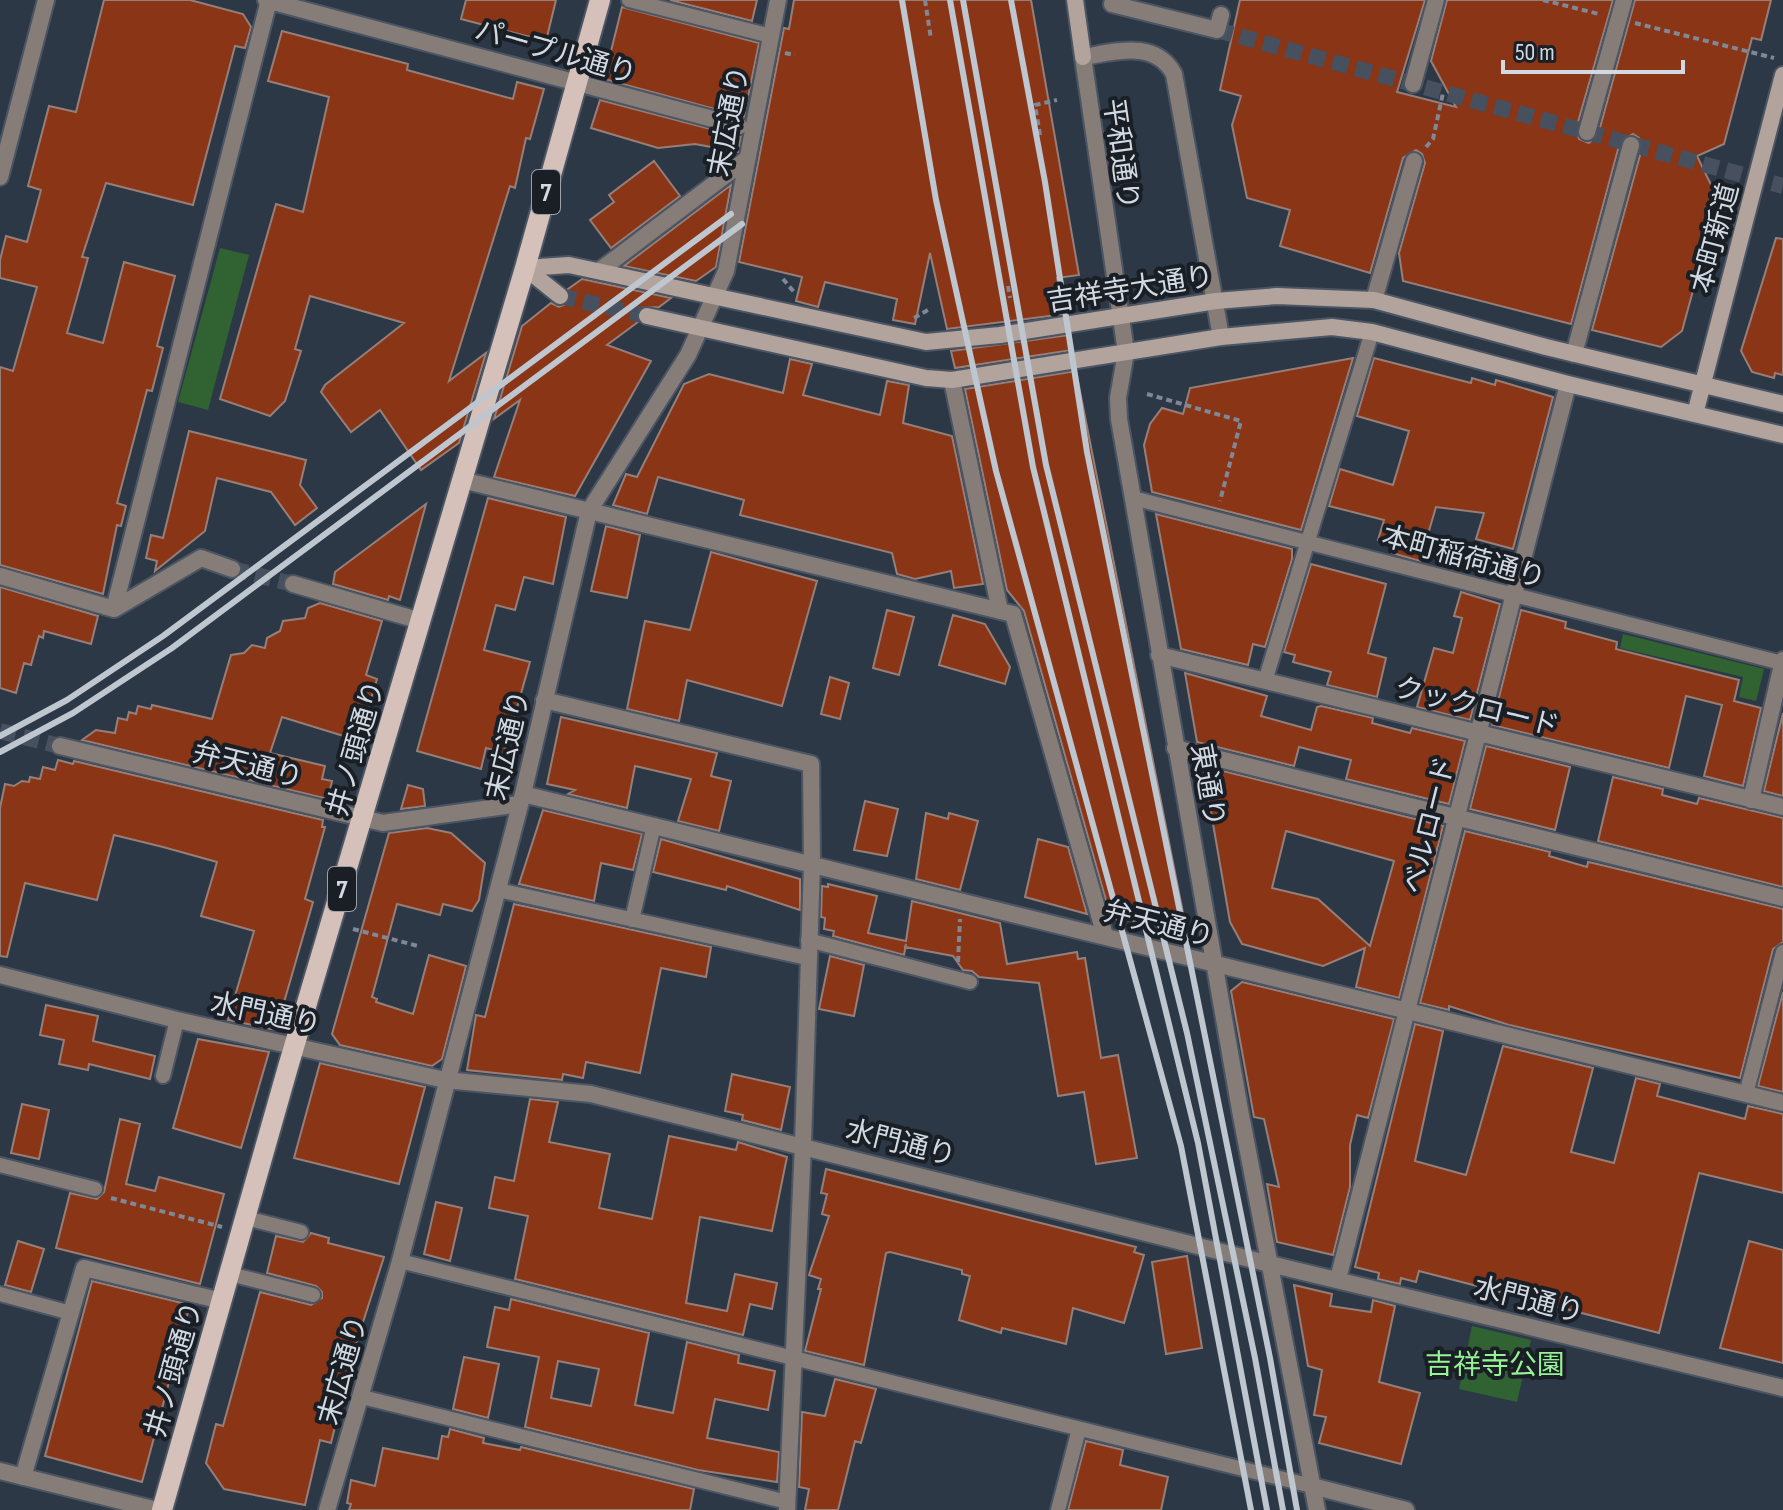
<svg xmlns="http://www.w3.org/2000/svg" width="1783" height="1510" font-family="'Sofia Sans Condensed','Noto Sans JP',sans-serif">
	<rect width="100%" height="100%" fill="#2d3847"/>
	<path fill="#306331" d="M220,248L249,255L208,410L178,402Z
		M1623,634L1764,669L1756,701L1739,697L1743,677L1620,648Z
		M1472,1326L1531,1340L1517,1402L1459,1389Z"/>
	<path fill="#8b3517" stroke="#957f78" stroke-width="2" fill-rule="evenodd" d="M104,0H190L243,14L251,27L245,48L235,46L193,205L106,183L82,257L88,258L67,333L103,343L124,262L175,276L157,346L163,348L152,391L147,390L117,503L126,506L121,526L117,525L103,594L0,565V367L13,371L37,287L0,278V260L6,236L27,242L41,190L28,186L49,106L76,112Z
		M466,0H556L546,41L461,19Z
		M670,0H757L752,21Z
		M794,0H1031L1079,275L1057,278L1065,314L947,329L930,253L915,324L893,320L897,299L825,282L818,307L796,301L802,277L739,262L784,28L789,29Z
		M1240,0H1425L1397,92L1456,107L1431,61L1447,0H1613L1576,129L1579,139L1589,143L1598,135L1635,0H1771L1761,40L1752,38L1724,144L1697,156L1718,199L1682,331L1661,347L1592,330L1642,148L1639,138L1633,134L1620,142L1571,324L1403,281L1399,253L1425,163L1422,154L1416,150L1403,158L1370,273L1280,246L1290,210L1247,198L1232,125L1241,96L1220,90Z
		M622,7L759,43L744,117L604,79Z
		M282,31L408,64L407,70L513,99L517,82L544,89L530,139L526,138L515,188L510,186L449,381L486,353L459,443L421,470L380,410L351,432L321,392L325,385L404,323L310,296L295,349L301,351L285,401L270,416L220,399L276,204L303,212L329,97L268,81Z
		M600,100L741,137L738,152L695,144L658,148L591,128Z
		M654,161L680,196L611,248L590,220L614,202L609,195Z
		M731,185L716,267L696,281L624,266Z
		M1776,238L1783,239V375L1775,373L1774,378L1752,372L1741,351Z
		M582,279L671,298L659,307L640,308L638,322L607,345L651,361L575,496L494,477L520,400L494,419L522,326L551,303L559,307L568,303V289Z
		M1069,335L1072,350L955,368L951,351Z
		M1353,358L1301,530L1152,492L1144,445L1150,424L1162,408L1183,414L1190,388Z
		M1374,358L1471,383L1472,378L1495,385L1496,380L1553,397L1513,549L1476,539L1484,513L1436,507L1420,561L1392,553L1394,544L1378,540L1384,520L1329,506L1340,469L1393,485L1409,431L1357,416Z
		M790,359L812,364L803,395L880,415L887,381L909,385L903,423L952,436L983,584L954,588L951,571L915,579L897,574L892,553L740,515L744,500L658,477L647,514L613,505L626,474L637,477L684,384L709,374L783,393Z
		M1076,371L1186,928L1111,918L1024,611L1007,590L965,389Z
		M189,431L306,460L300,485L317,508L295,525L271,492L217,478L205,531L155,571L157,561L146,558L151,535L163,538Z
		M488,498L566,517L553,584L524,577L515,610L496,605L484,650L530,662L504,753L486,748L481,769L417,751Z
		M426,504L400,600L389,596L388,600L333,584L335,572Z
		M1156,514L1292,549V559L1265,647L1253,644L1248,665L1181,649Z
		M606,526L640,535L627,598L591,591Z
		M711,552L817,581L782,706L687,680L679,721L627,709L645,621L690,630Z
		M1311,564L1386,584L1368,653L1386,658L1377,697L1327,685L1331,672L1293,662L1295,655L1284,652Z
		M0,587L98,616L91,644L44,631L43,638L39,636L31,665L24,663L16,693L0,688Z
		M1461,592L1500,604L1470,720L1417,707L1434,648L1453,653L1462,618L1454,616Z
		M320,603L382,621L366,675L377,679L361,731L353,728L350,738L282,717L270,753L325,766L322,779L332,781L328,799L82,740L96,730L115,733L118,718L127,720L129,712L136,714L138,706L151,709L152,705L212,719L231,655L244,653L252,645L265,648L267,638L280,631L283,621L305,618L308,608Z
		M887,610L914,617L899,675L873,668Z
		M1521,610L1566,622L1565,628L1617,642L1616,649L1739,680L1734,701L1761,708L1743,786L1704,776L1722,705L1686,696L1669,768L1492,725Z
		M953,615L985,624L1010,667L1005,684L939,665Z
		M1185,673L1267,696L1261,716L1311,730L1317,707L1321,706L1373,718L1372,723L1410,733L1412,728L1465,741L1449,804L1346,779L1351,760L1299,747L1294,766L1197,742Z
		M830,677L849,683L840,719L821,714Z
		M1783,713V796L1764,791Z
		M561,717L717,753L711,776L731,781L719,831L678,821L691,779L635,766L627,808L568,794L575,790L547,784Z
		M1486,746L1570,767L1555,830L1470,809Z
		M58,760L73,764L74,761L323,820L322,827H325L305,899L313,902L276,1030L228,1020L254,931L201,916L217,862L163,847L114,835L97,900L25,883L7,957L0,956V808L5,784L14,786L22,781L29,782L30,777L40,779L43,767L55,770Z
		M1203,766L1443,826L1399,998L1356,987L1365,948L1323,966L1242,944L1230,922ZM1286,831L1394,861L1370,946L1318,899L1272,888Z
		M1613,777L1663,789L1662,795L1697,804L1699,798L1783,818V887L1598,841Z
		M408,785L423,789L425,806L401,809Z
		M865,801L898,809L887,856L854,850Z
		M543,810L642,834L633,870L601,863L594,901L519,884Z
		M926,813L948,819L949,813L978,821L960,890L916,879Z
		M427,828L451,833L485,863L479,900L472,911L443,904L440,915L397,904L372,997L377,999L376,1002L413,1014L429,955L466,966L442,1059L432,1066L340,1045L332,1034L389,833Z
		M1465,831L1550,852L1549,856L1587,867L1588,862L1593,863L1783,909V942L1773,949L1740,1078L1509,1025L1449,1006V1010L1420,1003Z
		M661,839L800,879V910L727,886L726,890L653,872Z
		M1038,839L1068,847L1087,914L1025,897Z
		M828,884L877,896L868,933L906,941L912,901L1000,923L1007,964L1077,952L1078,959L1085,958L1101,1058L1118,1055L1137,1158L1096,1164L1084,1092L1058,1096L1039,983L979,977L972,971L963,970L953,956L905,947L906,944L904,955L833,936L834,931L824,929L825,918L821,917L822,886L828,887Z
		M514,904L711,947L706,977L661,968L640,1073L586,1062L583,1078L563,1074L562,1080L467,1070L476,1015L485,1017Z
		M830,956L864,965L854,1016L819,1009Z
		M1242,982L1394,1019L1368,1118L1357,1115L1350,1145V1187L1333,1255L1277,1242L1267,1184L1279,1187L1264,1119L1254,1117L1231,991Z
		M1783,992V1092L1758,1086Z
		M46,1005L98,1016L93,1041L155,1056L150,1079L89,1064L88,1070L59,1064L64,1040L40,1035Z
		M1415,1024L1443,1031L1415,1161L1466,1175L1503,1046L1593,1068L1571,1152L1614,1163L1636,1078L1660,1084L1657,1096L1745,1119L1748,1106L1783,1114V1193L1699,1173L1659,1333L1419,1271L1416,1282L1401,1278L1400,1284L1378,1279L1379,1273L1355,1267Z
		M198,1039L269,1052L241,1148L173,1128Z
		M320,1063L425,1087L399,1184L294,1158Z
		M732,1074L790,1087L781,1130L742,1120L743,1115L725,1111Z
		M530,1099L558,1102L549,1142L610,1154L599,1208L652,1219L669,1136L736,1150L738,1142L787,1157L772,1231L700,1217L686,1303L727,1311L735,1274L777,1283L772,1309L750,1304L743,1335L515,1279L528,1216L489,1208L495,1177L514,1181Z
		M22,1104L49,1110L39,1159L11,1153Z
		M120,1119L140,1124L126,1184L155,1191L159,1177L224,1194L200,1284L56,1248L70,1193L97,1199L104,1192Z
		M826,1169L1136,1247L1134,1252L1144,1255L1124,1323L1073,1308L1066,1344L1002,1328L1001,1333L959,1320L970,1276L962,1274V1270L890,1252L886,1253L864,1365L805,1351L821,1289H818L821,1279L809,1275L829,1216L822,1214L827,1194L821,1193Z
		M436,1202L462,1208L450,1261L424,1254Z
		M311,1233L329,1238L328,1243L384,1257L355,1347L331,1443L320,1440L305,1505L224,1489L206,1463L216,1424L223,1426L260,1292L311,1305L322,1298V1292L316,1286L267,1273L276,1236L303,1242Z
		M18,1241L44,1249L31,1292L5,1285Z
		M1749,1241L1783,1250V1363L1720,1348Z
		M1187,1256L1202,1348L1166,1354L1152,1262Z
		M92,1281L190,1305L142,1482L45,1456Z
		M1294,1285L1332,1294L1330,1306L1371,1312L1373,1300L1395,1306L1379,1382L1420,1393L1401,1464L1319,1443L1326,1417L1314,1415L1322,1370L1308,1366Z
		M511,1299L649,1333L635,1405L673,1413L687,1342L739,1355L738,1363L775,1371L768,1410L715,1399L707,1438L779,1452L777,1482L698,1470L525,1427L539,1357L487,1347L495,1307L509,1310ZM558,1361L599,1369L591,1406L551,1398Z
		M464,1357L499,1364L488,1418L453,1409Z
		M835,1379L876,1389L861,1443L855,1441L838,1510H805L809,1489L799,1487L802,1412L825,1416Z
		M450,1429L484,1438L483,1443L520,1450L521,1447L694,1489L690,1510H349L351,1504L347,1503L351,1480L375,1486L383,1448L438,1459L442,1436L448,1437Z
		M1086,1441L1123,1450L1120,1465L1168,1477L1161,1510H1068Z"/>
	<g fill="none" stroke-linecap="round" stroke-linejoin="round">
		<path stroke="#46505e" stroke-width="16" stroke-dasharray="16 8" stroke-linecap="butt" d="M1217,30L1783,186
			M232,569L293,584
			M0,731L60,746"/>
		<path stroke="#46505e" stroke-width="16" stroke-dasharray="16 8" stroke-linecap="butt" d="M560,296L647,316"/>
		<defs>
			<path id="lane" d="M629,0L771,36
				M1133,498L1782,663
				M1265,681L1372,332
				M498,890L807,958
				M632,920L654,825
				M808,940L970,982
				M163,1076L177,1020
				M1746,1094L1783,952
				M0,1165L95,1189
				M246,1218L301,1232
				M400,1261L1312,1486
				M230,1274L313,1295
				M0,1294L71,1313
				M362,1397L787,1502
				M1058,1510L1079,1429"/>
			<path id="street" d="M266,0L739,126
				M1112,4L1217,30L1221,15
				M1413,84L1436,0
				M1587,132L1624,0
				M0,177L46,0
				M599,271L747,159
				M1374,300L1414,161
				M1221,337L1174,74C1155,39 1115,52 1083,57L1126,352L1118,398L1119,419L1240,1110L1317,1510
				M1574,354L1631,145
				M952,380L1000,611
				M462,480L1013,614L1105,936
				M0,576L114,609L201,558L232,569
				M293,584L421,621
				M114,609L269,0
				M1159,655L1783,807
				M544,700L811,764L812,864L803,1144L787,1510
				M60,746L383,823L520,804
				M1175,748L1783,898
				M523,794L1783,1103
				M1751,800L1783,660
				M0,975L177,1020L445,1080L591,1094L1270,1264L1783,1388
				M1338,1279L1568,384
				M0,1471L157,1510
				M23,1477L84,1268L222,1301
				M1312,1486L1406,1510
				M327,1510L400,1261L523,794L589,511L688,355L726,271L778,0"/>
			<path id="secondary" d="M1075,0L1083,57
				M525,268L569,265L926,342L1000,335L1216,301L1277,296L1374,300L1546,347L1783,404
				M525,268L560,296
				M647,316L926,378L952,380L1221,337L1332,327L1372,332L1568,384L1783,435
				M1695,414L1783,75"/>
			<path id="primary" d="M162,1510L288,1067L525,268L600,0"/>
		</defs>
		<use href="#lane" stroke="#4b5563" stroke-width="18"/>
		<use href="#street" stroke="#4b5563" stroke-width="20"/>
		<use href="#secondary" stroke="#4b5563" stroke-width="20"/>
		<use href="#primary" stroke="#4b5563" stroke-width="24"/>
		<path stroke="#7f8894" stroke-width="4" stroke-dasharray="6 4" stroke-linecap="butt" d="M925,0L931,39
			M1543,0L1599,14
			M1635,23L1774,58
			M785,53L795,55
			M1040,135L1035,105L1057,100
			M1426,147L1433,139L1443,93
			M783,279L794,292
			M1008,286L1010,298
			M914,318L928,310
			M1147,394L1241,421L1220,501
			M353,929L418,946
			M958,962L960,919
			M111,1198L222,1227"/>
		<use href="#lane" stroke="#867d78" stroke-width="14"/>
		<use href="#street" stroke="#867d78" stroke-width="16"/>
		<use href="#secondary" stroke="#b3a39d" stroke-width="16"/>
		<use href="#primary" stroke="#d5c1b9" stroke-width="20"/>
		<path stroke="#bec6cf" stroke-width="6" d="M902,0L936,200L996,471L1181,1146L1251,1510
			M950,0L1033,467L1198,1143L1267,1510
			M963,0L1046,465L1187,1033L1255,1358L1283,1510
			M1011,0L1045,182L1087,452L1270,1358L1297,1510
			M0,736L67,700L163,636L731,214
			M0,752L73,713L172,648L742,224"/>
	</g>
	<g text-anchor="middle" stroke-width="8" stroke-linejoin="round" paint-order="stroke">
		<g fill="#1a1f26" stroke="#9ba1aa" stroke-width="2">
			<rect x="532" y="170" width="28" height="44" rx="6"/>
			<rect x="328" y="867" width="28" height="44" rx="6"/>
		</g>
		<g font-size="26" font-weight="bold" fill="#d2d9e2">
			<text x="546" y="201">7</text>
			<text x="342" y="898">7</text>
		</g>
		<g font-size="28" fill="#d2d9e2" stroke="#1a1f26">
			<text transform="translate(556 51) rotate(16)" y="10">パープル通り</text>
			<text transform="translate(728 121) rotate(-79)" y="10">末広通り</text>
			<text transform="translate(1122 154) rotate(82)" y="10">平和通り</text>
			<text transform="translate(1714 238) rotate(-75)" y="10">本町新道</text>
			<text transform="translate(1130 288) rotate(-9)" y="10">吉祥寺大通り</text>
			<text transform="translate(1464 556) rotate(15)" y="10">本町稲荷通り</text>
			<text transform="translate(1477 706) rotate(14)" y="10">クックロード</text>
			<text transform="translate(507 745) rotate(-77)" y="10">末広通り</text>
			<text transform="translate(355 748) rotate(-74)" y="10">井ノ頭通り</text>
			<text transform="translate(248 764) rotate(14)" y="10">弁天通り</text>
			<text transform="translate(1209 785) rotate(80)" y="10">東通り</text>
			<text transform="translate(1428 825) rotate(-76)" y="10">ベルロード</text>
			<text transform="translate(1159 923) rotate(14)" y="10">弁天通り</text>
			<text transform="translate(266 1013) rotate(12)" y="10">水門通り</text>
			<text transform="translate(901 1142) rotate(14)" y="10">水門通り</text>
			<text transform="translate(1529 1299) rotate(14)" y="10">水門通り</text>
			<text transform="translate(173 1369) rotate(-74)" y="10">井ノ頭通り</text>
			<text transform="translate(342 1370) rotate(-74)" y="10">末広通り</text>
		</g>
		<g font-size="28" fill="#95f295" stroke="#1a1f26">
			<text x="1495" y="1374">吉祥寺公園</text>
		</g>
	</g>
	<path d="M1503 60v12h180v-12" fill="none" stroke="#d2d9e2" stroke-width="4"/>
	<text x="1515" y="60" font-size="24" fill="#d2d9e2" stroke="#1a1f26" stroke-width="6" paint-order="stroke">50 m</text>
</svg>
